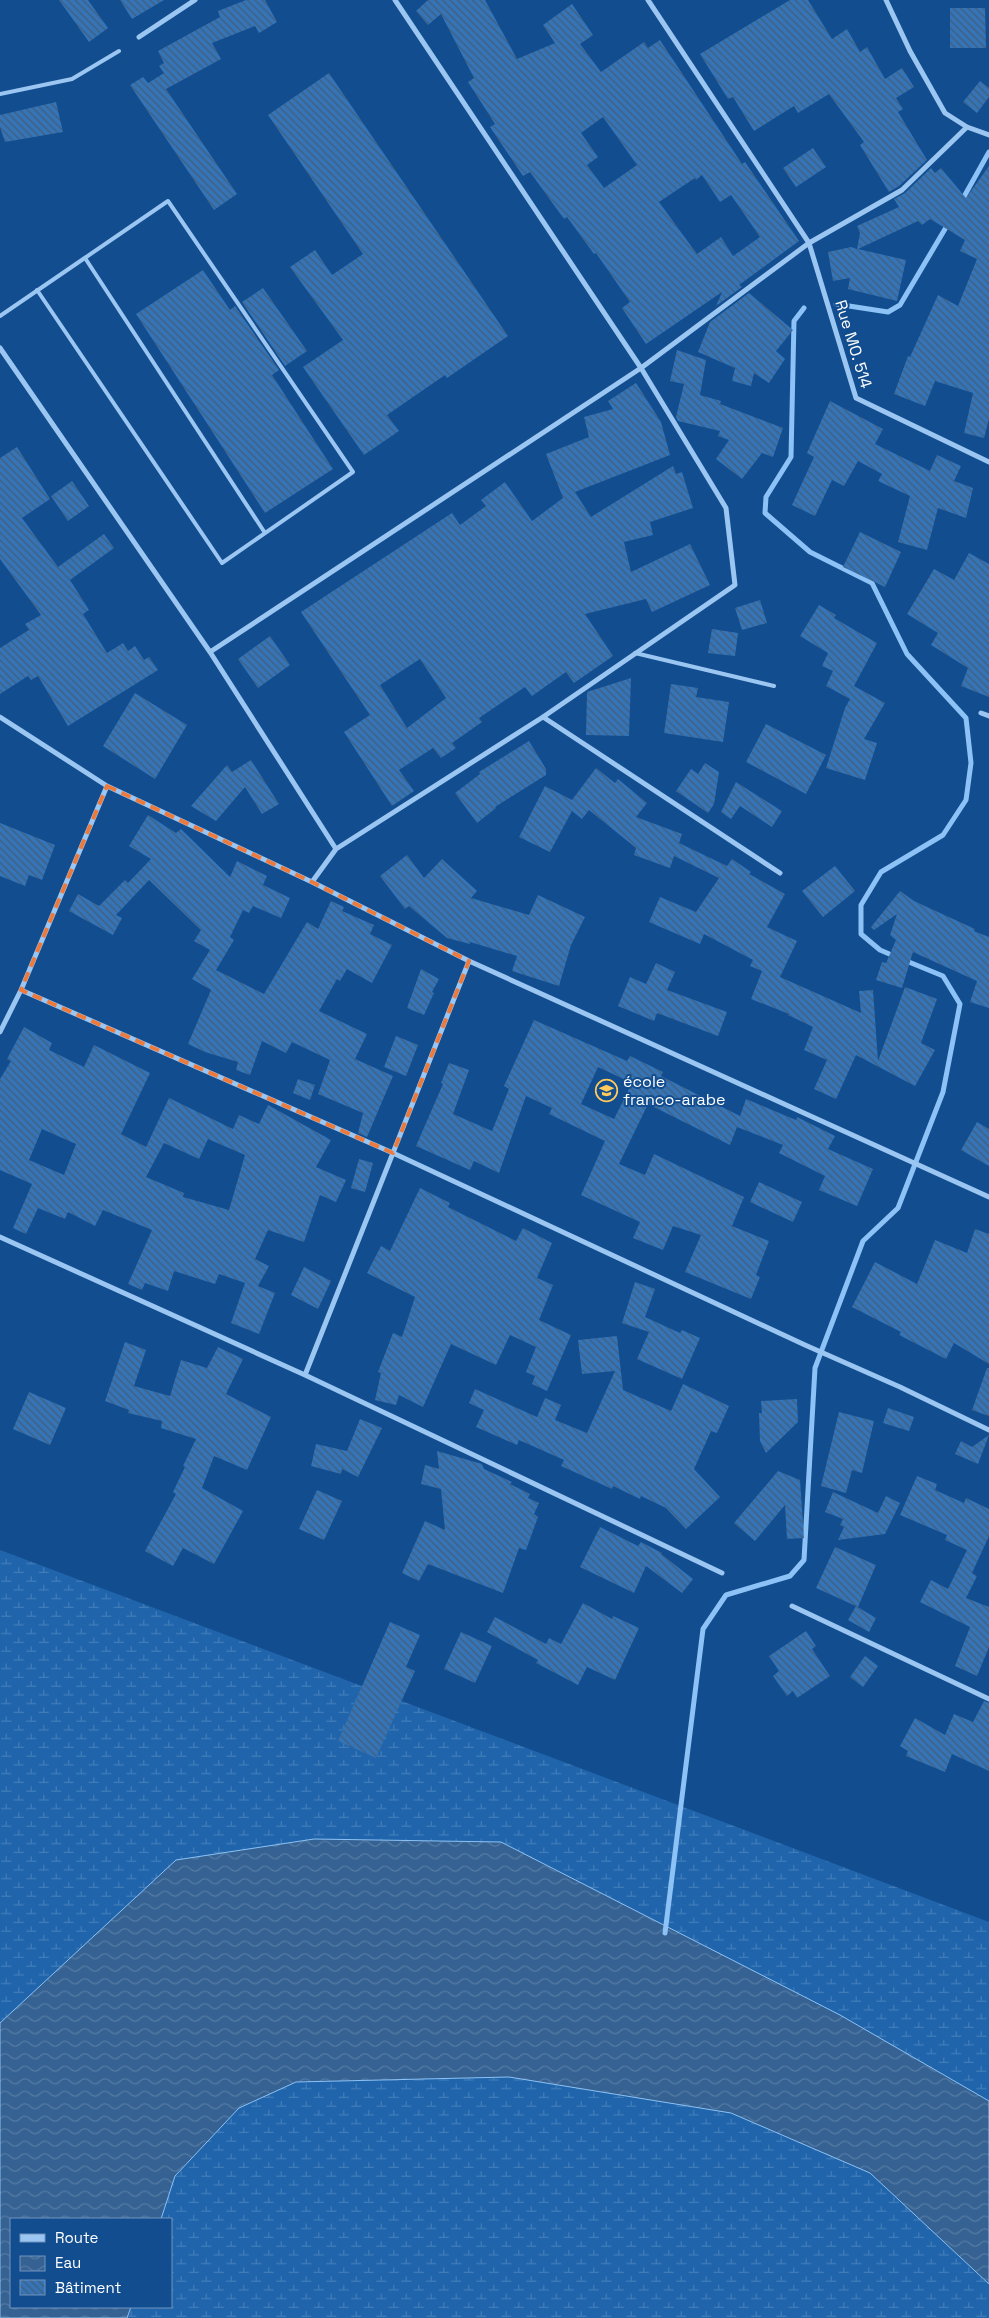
<svg xmlns="http://www.w3.org/2000/svg" width="989" height="2318" font-family="'Space Grotesk',sans-serif">
	<defs>
		<pattern id="wetland-marsh" width="20" height="14" patternUnits="userSpaceOnUse" patternTransform="scale(1.25)"><rect width="20" height="14" fill="#2065ac"/><path d="M1 5h8M5 5V1M11 12h8M15 12V8" fill="none" stroke="#417cb8"/></pattern>
		<pattern id="water-waves" width="16" height="10" patternUnits="userSpaceOnUse" patternTransform="scale(1.25)"><rect width="16" height="10" fill="#366293"/><path d="M0 5q4-4 8 0t8 0" fill="none" stroke="#547aa3"/></pattern>
		<pattern id="building-back-hatch" width="6" height="6" patternUnits="userSpaceOnUse" patternTransform="scale(1.25)"><rect width="6" height="6" fill="#3574b6"/><path d="M-1 5l2 2M0 0l6 6M5-1l2 2" fill="none" stroke="#425e7c"/></pattern>
	</defs>
	<rect width="100%" height="100%" fill="#114d8f"/>
	<path fill="url(#wetland-marsh)" d="M0,1550L989,1922V2101L840,2015L501,1842L176,1860L0,2023Z
		M509,2077L731,2113L870,2173L989,2284V2318H127L131,2307H171V2219H161L175,2176L239,2108L296,2082Z"/>
	<path fill="url(#water-waves)" stroke="#8cc2f5" d="M314,1839L501,1842L840,2015L989,2101V2284L870,2173L731,2113L509,2077L296,2082L239,2108L175,2176L161,2219H11V2307H131L127,2318H0V2023L176,1860Z"/>
	<g fill="none" stroke-linecap="round" stroke-linejoin="round">
		<path stroke="#8cc2f5" stroke-width="5" d="M961,202L989,152
			M836,304L888,312L900,305L948,224
			M804,308L794,321L791,457L766,497L765,513L810,552L872,583L907,654L966,718L971,763L966,800L943,835L881,872L861,905V934L880,950L894,956
			M665,1933L703,1629L726,1595L790,1576L804,1560L815,1368L863,1241L898,1208L943,1092L960,1004L943,976L904,960"/>
	</g>
	<path fill="url(#building-back-hatch)" fill-rule="evenodd" d="M59,0H88L108,28L89,42Z
		M120,0H164L132,19Z
		M246,0H265L277,22L259,33L255,26L212,43L221,59L166,89L237,194L214,210L130,85L143,77L148,83L164,73L159,66L164,63L158,51L220,17L218,11Z
		M428,0H485L517,59L555,43L543,25L572,4L593,35L580,44L601,72L644,42L648,48L660,40L742,164L745,162L799,241L739,285L742,287L716,306L722,292L646,344L622,308L630,302L596,253L594,254L567,217L564,219L530,172L523,176L490,127L495,124L468,82L474,78L441,14L428,25L416,11ZM603,117L637,165L604,188L587,165L598,157L581,133ZM702,175L720,202L731,195L760,237L733,256L721,237L697,254L659,202L695,178L696,180Z
		M790,0H808L832,39L847,29L860,52L867,47L885,79L902,68L914,87L896,98L903,109L898,112L927,160L899,186L889,192L860,145L864,142L829,94L798,113L794,106L754,131L733,97L728,99L700,54Z
		M950,8H985L986,48H950Z
		M329,73L508,336L447,378L445,375L387,415L399,431L364,455L303,367L343,340L290,267L315,250L332,275L363,254L268,115Z
		M980,81L989,88V97L977,113L963,102Z
		M56,102L63,132L5,142L0,127V115Z
		M813,148L826,167L796,187L783,168Z
		M989,166V419L984,438L964,433L973,393L935,381L925,406L894,394L908,356L910,357L938,295L958,306L977,259L960,251L965,240L930,219L922,225L918,221L858,249L906,260L897,301L848,289L850,278L833,281L828,252L851,247L857,249L860,233L857,226L899,207L894,199L905,193L931,168L935,173L941,168L966,198Z
		M203,270L230,310L235,306L279,370L272,375L333,469L265,513L136,314Z
		M263,288L307,351L285,366L242,302Z
		M749,293L793,330L776,351L785,359L769,383L754,373L751,386L732,381L735,368L698,352L710,322Z
		M677,350L706,360L700,395L721,401L720,404L783,428L773,457L762,453L742,479L716,459L729,440L718,436L720,431L678,421L676,417L684,384L670,381Z
		M636,383L661,422L670,455L575,492L591,517L673,466L676,474L682,472L693,508L650,522L653,535L624,542L631,572L690,544L710,585L652,612L646,599L585,614L613,656L574,683L566,672L532,696L525,687L479,718L482,722L452,743L456,748L441,758L433,748L399,770L414,791L392,806L344,732L370,715L301,612L452,513L460,525L486,506L481,500L505,482L532,521L563,498L546,454L589,437L584,417L613,409L608,401ZM420,659L446,698L407,728L380,685Z
		M830,401L883,429L875,444L930,471L937,455L961,466L954,481L973,488L966,518L938,508L927,550L898,542L910,496L878,481L882,474L858,461L844,486L832,480L815,516L792,505L814,457L807,453Z
		M17,447L50,499L22,518L58,567L104,534L114,548L70,580L89,610L83,614L107,653L123,643L128,651L135,646L144,660L149,657L158,670L68,726L38,676L31,680L28,676L0,694V648L29,630L25,624L41,615L0,559V458Z
		M72,481L89,506L68,521L51,496Z
		M860,532L901,552L885,587L843,567Z
		M969,553L989,564V697L961,686L968,668L931,645L938,633L907,614L934,569L954,580Z
		M760,600L767,623L742,630L735,608Z
		M819,605L836,615L834,618L877,643L854,686L885,703L864,739L877,743L865,780L826,768L845,708L850,699L826,686L833,671L822,666L828,653L800,636Z
		M712,629L738,633L735,656L708,653Z
		M270,636L290,665L258,688L238,659Z
		M631,678L629,736L586,735L587,692Z
		M671,684L698,688L696,697L729,702L723,742L664,733Z
		M135,693L187,725L155,779L103,746Z
		M766,724L826,755L806,794L746,762Z
		M529,741L546,769V775L495,807L496,808L477,823L455,793L480,774L479,772Z
		M251,760L279,804L262,814L245,787L216,821L191,806L227,765L232,772Z
		M705,763L719,772L714,804L708,813L676,791L691,769L698,774Z
		M596,768L615,783L618,779L647,803L636,817L682,834L679,843L727,866L732,859L751,872L749,874L785,894L767,927L797,941L780,977L861,1013L859,991L873,990L878,1061L905,987L937,999L921,1043L935,1050L915,1086L856,1055L836,1099L814,1089L827,1060L804,1050L813,1027L788,1015L789,1014L751,999L762,971L750,966L753,960L704,934L700,944L649,922L660,897L696,912L719,878L674,856L670,868L634,855L636,848L589,810L582,819L572,811L550,852L519,837L545,786L572,800Z
		M736,782L782,811L772,827L740,806L731,819L721,812Z
		M148,815L176,833L181,829L230,877L237,861L267,876L263,885L290,898L281,918L253,906L249,913L243,910L230,937L234,940L216,970L264,994L307,922L318,929L331,901L344,907L342,911L374,925L370,934L392,945L372,983L347,969L340,981L337,979L319,1011L367,1034L355,1059L393,1076L367,1137L358,1133L363,1113L318,1094L330,1060L292,1042L286,1053L262,1041L250,1075L236,1070L238,1062L205,1052L188,1044L211,990L192,979L210,950L194,941L201,930L149,880L116,915L122,918L113,935L69,911L78,894L99,906L125,880L128,883L151,859L129,846Z
		M0,823L55,845L42,880L29,875L25,886L0,876Z
		M407,855L424,878L442,859L477,891L471,898L529,915L538,895L585,917L571,945L559,986L512,971L517,956L470,942V944L447,938L409,906L405,909L380,876Z
		M835,866L855,891L823,917L802,891Z
		M900,891L914,901L975,929L974,931L989,937V1008L970,1002L977,981L913,952L902,988L876,980L882,962L886,963L896,940L890,935L897,914L874,930L871,927Z
		M656,963L675,972L667,990L727,1012L718,1036L657,1013L654,1021L618,1006L630,977L646,984Z
		M421,969L439,979L432,992L434,993L424,1015L407,1008Z
		M534,1020L627,1061L630,1056L663,1072L661,1076L740,1116L746,1099L796,1120L797,1117L835,1136L828,1149L873,1169L857,1206L819,1190L825,1176L779,1153L783,1145L737,1127L730,1145L648,1104L619,1164L645,1175L654,1154L744,1197L732,1226L769,1241L756,1275L760,1277L751,1299L685,1272L701,1235L673,1226L663,1250L633,1238L640,1222L581,1195L605,1141L549,1114L552,1108L526,1096L499,1173L474,1161L470,1170L416,1146L443,1084L441,1083L449,1063L469,1070L453,1114L492,1131L509,1089L504,1086ZM598,1067L632,1083L614,1119L581,1104Z
		M24,1027L52,1043L49,1050L84,1067L94,1045L150,1073L121,1134L146,1147L169,1098L233,1129L239,1115L259,1124L268,1105L331,1140L316,1167L346,1180L336,1202L320,1195L304,1242L268,1230L255,1259L269,1266L258,1286L275,1293L259,1334L231,1323L245,1283L219,1274L215,1284L174,1271L168,1291L145,1283L142,1290L128,1284L152,1230L103,1210L95,1226L68,1212L65,1219L38,1208L26,1234L13,1228L32,1184L0,1170V1079L11,1061L7,1059ZM42,1129L76,1144L64,1175L29,1160ZM208,1139L245,1155L229,1210L183,1197L184,1193L146,1177L164,1143L199,1159Z
		M396,1036L418,1045L406,1076L384,1067Z
		M298,1079L315,1085L310,1100L293,1093Z
		M977,1122L989,1129V1166L961,1150Z
		M359,1159L373,1163L365,1192L351,1188Z
		M759,1182L802,1202L793,1222L750,1202Z
		M420,1188L450,1203L448,1207L516,1241L523,1228L552,1243L537,1278L553,1285L539,1320L571,1335L547,1391L532,1384L535,1376L526,1372L536,1347L510,1335L496,1365L451,1344L423,1407L399,1395L396,1405L375,1400L381,1373L378,1372L393,1333L402,1337L415,1297L367,1273L381,1246L390,1251Z
		M975,1229L989,1234V1364L954,1343L946,1359L899,1335L901,1332L852,1307L875,1262L917,1284L935,1240L967,1253Z
		M304,1267L331,1281L318,1309L291,1295Z
		M635,1282L655,1289L645,1317L680,1333L682,1330L700,1338L682,1379L637,1359L649,1332L622,1323Z
		M617,1336L623,1390L671,1411L683,1384L729,1406L717,1433L711,1431L694,1469L720,1497L686,1529L666,1508L641,1496L640,1499L613,1486L612,1489L561,1466L564,1460L519,1440L517,1445L476,1427L484,1410L469,1403L475,1389L537,1417L545,1398L561,1405L555,1420L587,1433L615,1371L582,1374L578,1340Z
		M125,1342L146,1350L134,1386L170,1396L181,1360L207,1368L218,1347L243,1359L226,1394L271,1417L247,1470L214,1456L202,1488L243,1511L214,1564L183,1548L173,1566L145,1551L176,1494L173,1492L185,1467L183,1466L196,1439L161,1428L162,1421L128,1413L129,1410L105,1401Z
		M987,1368H989V1416L972,1410Z
		M29,1392L66,1408L50,1445L13,1429Z
		M797,1399L798,1422L766,1453L760,1441L759,1413H762L761,1401Z
		M888,1408L914,1417L909,1431L883,1423Z
		M839,1412L874,1421L862,1473L852,1470L846,1493L821,1486Z
		M360,1419L382,1428L358,1477L342,1469L341,1474L311,1466L316,1444L347,1451Z
		M989,1435L978,1464L955,1454L961,1441L972,1447Z
		M437,1451L482,1464L484,1469L512,1482L510,1484L530,1494L528,1498L539,1503L534,1514L538,1517L526,1550L519,1548L503,1593L428,1564L419,1581L402,1573L425,1521L445,1530L441,1489L421,1484L425,1465L439,1469Z
		M778,1471L800,1480L804,1538L787,1539L785,1505L755,1541L734,1523Z
		M917,1476L937,1484L935,1490L964,1503L966,1498L989,1509V1536L972,1573L977,1576L966,1598L989,1607V1647L977,1676L955,1666L970,1627L920,1602L931,1580L948,1589L967,1550L945,1540L947,1535L900,1515Z
		M317,1490L342,1501L324,1540L299,1529Z
		M833,1492L878,1513L886,1496L900,1503L885,1534L838,1540L844,1527L840,1525L843,1519L825,1512Z
		M600,1527L638,1546L641,1542L662,1553L661,1554L693,1579L682,1593L646,1566L634,1593L580,1567Z
		M835,1547L876,1565L858,1607L816,1588Z
		M583,1603L612,1619L613,1616L639,1628L615,1680L587,1667L578,1685L536,1663L538,1660L487,1632L495,1617L546,1644L549,1638L561,1644Z
		M856,1606L876,1618L869,1632L848,1620Z
		M390,1622L420,1635L406,1667L415,1671L376,1758L338,1741Z
		M806,1631L816,1646L812,1649L830,1676L797,1698L793,1691L787,1696L773,1676L779,1671L769,1656Z
		M461,1632L492,1646L475,1683L444,1669Z
		M865,1656L878,1666L863,1687L850,1677Z
		M984,1701L989,1703V1771L952,1754L945,1772L906,1756L908,1751L900,1746L915,1718L945,1735L954,1714L973,1722Z"/>
	<g fill="none" stroke-linecap="round" stroke-linejoin="round">
		<path stroke="#9bc6f2" stroke-width="4" d="M0,94L72,79L119,51
			M85,258L265,533
			M0,316C56,278 112,239 168,201L353,472L222,563L37,290
			M635,653L774,686"/>
		<path stroke="#9bc6f2" stroke-width="5" d="M648,0L809,243L856,398L989,462
			M886,0L910,51L945,113L967,127L989,135
			M139,37L195,0
			M0,348L210,652L336,849L312,882
			M210,652L641,368L809,243L902,190L967,127
			M981,713L989,716
			M0,717L107,786L312,882L469,961L989,1197
			M543,717L780,873
			M336,849L543,717L735,585L726,508L641,368L395,0
			M21,990L393,1153L805,1345L900,1387L989,1430
			M0,1032L21,990L107,786
			M0,1237L305,1375L722,1573
			M305,1375L469,961
			M792,1606L989,1699"/>
	</g>
	<path fill="none" stroke="#ed7a3d" stroke-width="4" stroke-dasharray="10 6" stroke-linejoin="round" d="M107,786L312,882L469,961L393,1153L21,990Z"/>
	<defs>
		<symbol id="school-ring" viewBox="-11 -11 22 22"><circle r="9.5" fill="#114d8f" stroke="#ffc95c" stroke-width="1.5"/><path d="M0-5L7-2L0 1L-7-2ZM-4 1L0 2.5L4 1V4Q0 6-4 4Z" fill="#ffc95c"/></symbol>
	</defs>
	<g fill-rule="evenodd">
		<use href="#school-ring" x="594" y="1078" width="25" height="25"/>
	</g>
	<g text-anchor="middle" stroke-width="4" stroke-linejoin="round" paint-order="stroke">
		<g font-size="16" fill="#fff" stroke="#114d8f">
			<text transform="translate(854 344) rotate(73)" y="6">Rue MO. 514</text>
		</g>
		<g font-size="16" fill="#fff" stroke="#114d8f" text-anchor="start">
			<text x="623" y="1087">école<tspan x="623" dy="18">franco-arabe</tspan></text>
		</g>
	</g>
	<rect x="10" y="2218" width="162" height="90" fill="#114d8f" stroke="#7094bc"/>
	<rect x="20" y="2234" width="25" height="8" fill="#9bc6f2" stroke="#7094bc"/>
	<text x="55" y="2243" font-size="15" fill="#ffffff">Route</text>
	<rect x="20" y="2256" width="25" height="15" fill="url(#water-waves)" stroke="#7094bc"/>
	<text x="55" y="2268" font-size="15" fill="#ffffff">Eau</text>
	<rect x="20" y="2280" width="25" height="15" fill="url(#building-back-hatch)" stroke="#7094bc"/>
	<text x="55" y="2293" font-size="15" fill="#ffffff">Bâtiment</text>
</svg>
